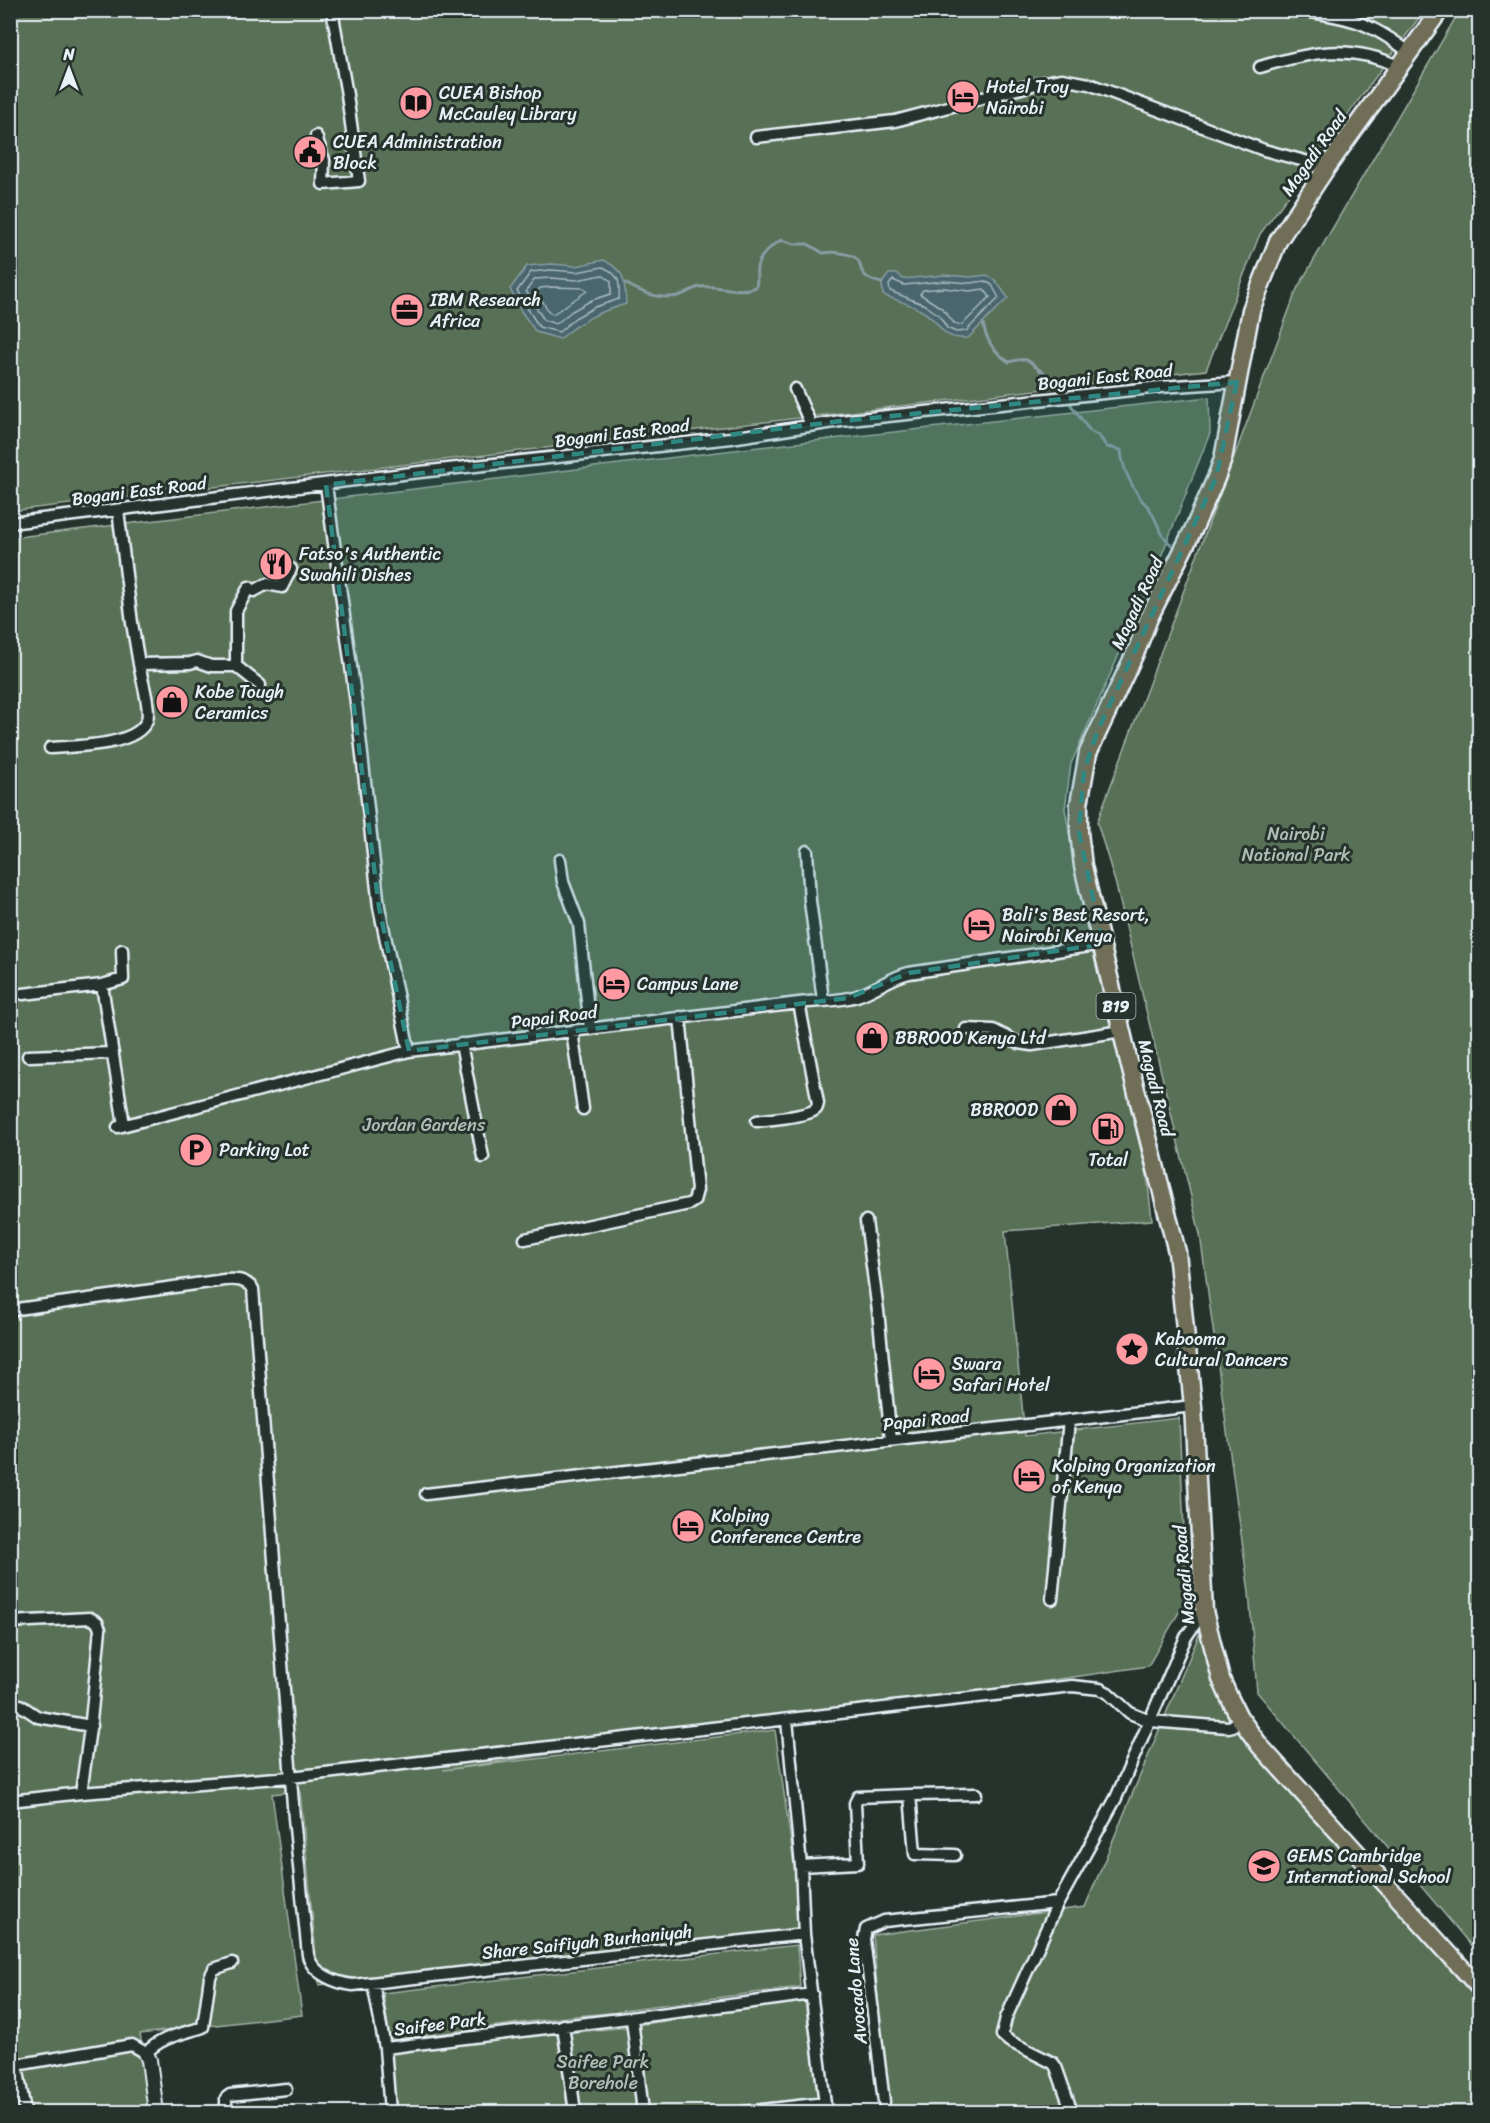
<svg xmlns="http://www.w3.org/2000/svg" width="1490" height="2123" font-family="Sriracha,sans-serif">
	<rect width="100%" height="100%" fill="#26332d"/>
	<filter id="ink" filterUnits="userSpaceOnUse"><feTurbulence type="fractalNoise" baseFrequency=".0167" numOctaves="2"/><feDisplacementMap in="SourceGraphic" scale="12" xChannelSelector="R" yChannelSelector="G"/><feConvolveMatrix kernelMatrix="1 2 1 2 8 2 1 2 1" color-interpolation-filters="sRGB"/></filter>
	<g filter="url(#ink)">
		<path fill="#597055" stroke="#a0b0a6" stroke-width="1.5" d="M1460,10L1480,11L1479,1955L1257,1692L1249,1592L1200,1234L1116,885L1097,822L1297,289Z
			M10,11H1424L1260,234L1206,370L11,511Z
			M1209,397L1210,433L1153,577L1071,764L1065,809L1087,929L1147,1175L1152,1220L1005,1231L1025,1436L1179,1418L1187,1598L1148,1666L443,1770L775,1730L804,1934L319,1985L300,1791L272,1794L302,2015L140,2034L153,2112H11L10,538L759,447Z
			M1201,1630L1223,1701L1336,1843L1479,2002V2112H887L873,1935L1085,1907Z
			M797,1945L800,1987L623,2010V2012L575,2016L390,2040L383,1993Z
			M805,2001L818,2097L687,2112H649L637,2025Z
			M627,2027L638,2112H577L567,2033Z
			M557,2033L568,2112H397L389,2051Z"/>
		<path fill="#48656d" stroke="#889da5" stroke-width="1.5" d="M604,260C627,273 624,280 626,304C598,312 582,320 560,339L536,332L521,311L510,289L527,266L551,264L576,266Z
			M889,274H898L903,279L944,275L971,277L987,275L996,281L1008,298L968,338C938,340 944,323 922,311C910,304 896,300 883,295L882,283Z"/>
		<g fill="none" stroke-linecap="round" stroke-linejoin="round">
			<path stroke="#a8b9c0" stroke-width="1.5" d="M603,267C620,275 620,282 619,299L595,307L575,318L559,332L539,327L517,291L531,272L551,270L577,272Z
				M602,275L611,281V294L592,300L572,311L556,324L544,320L526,291L535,279L551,278L577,280Z
				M893,280L904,285L944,281L970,283L985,281L992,285L999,298L966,331L956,332L947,328L939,315L925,305L890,291L889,285Z
				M551,287L584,288L587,291L553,314L549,312L537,292L540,288Z
				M944,288L970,291L984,289L990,297L963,324L958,325L953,322L943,309L920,294L923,290Z"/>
			<path stroke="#889da5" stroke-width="3" d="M625,283C640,292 660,300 678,296C686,294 693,288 700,287C719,285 738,294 756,287C758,280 756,274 757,267C760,255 771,246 781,240L795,244H808L823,253C832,251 855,253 859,262C861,265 860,268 862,271C866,279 874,281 882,283
				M983,323C986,341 994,352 1009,362C1032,355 1028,363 1044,373C1048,376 1057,378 1063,380L1066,390
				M1071,405L1090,431L1099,436L1107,447L1121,450C1122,467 1130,483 1140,498C1142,501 1146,504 1149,508C1158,522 1160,537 1174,547"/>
			<defs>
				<path id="minor" d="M1296,10C1347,17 1368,20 1410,53
					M1260,67C1310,52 1350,43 1400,67
					M316,136L324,160L323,184L359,181L347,95L332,10
					M756,137L895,121L1040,83L1062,79L1089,84L1264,150L1327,167
					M795,389L811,425
					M326,485L357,710L379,907L409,1051
					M118,510L132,623L139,664L190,663L197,661L211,666H236V611L249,587L254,591L267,584L282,587L291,569
					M10,523L411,473L731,438L841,421L1160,387L1237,382
					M236,666L260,685
					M50,748C74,746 137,747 147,720C151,708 141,677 139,664
					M807,851L810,901L823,1000
					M560,860L563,882L579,924L590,1029
					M102,985L123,979L122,950
					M23,994L102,985L124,1125
					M966,1029L993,1030L1019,1043L1032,1045L1122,1031
					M572,1031L583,1109
					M461,1044L483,1157
					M28,1056L113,1053
					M757,1121C771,1119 801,1117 813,1111C817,1109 817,1108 818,1103L799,1003
					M118,1127L409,1051L799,1003C818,1000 839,1002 857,996C875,990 891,977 909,973L1103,944
					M866,1221L878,1311L891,1440
					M525,1239L689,1204L694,1201L697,1190L680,1017
					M10,1310L224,1280C236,1279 245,1279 253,1289L294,1818L308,1955C312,1974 336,1983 353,1985L804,1934L826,2112
					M426,1494L1193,1406
					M1052,1599L1069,1420
					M10,1622L90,1618L97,1622L100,1629L91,1721L81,1793
					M10,1704L20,1705L38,1717L91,1726
					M787,1720L801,1866
					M910,1795L976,1794
					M10,1801L81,1793L291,1777L1072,1686L1100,1689L1108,1693L1130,1713L1150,1721L1228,1727L1233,1726L1239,1717
					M804,1934L801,1866L858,1863L855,1803L858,1797L910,1795L915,1854L955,1855
					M373,1983L385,2048
					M632,2019L643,2112
					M563,2025L575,2112
					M17,2065L25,2112
					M10,2066L132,2045L146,2053C162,2036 182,2034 203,2027L210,1977L214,1969L232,1963
					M884,2102L864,1939L866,1929L884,1921L1058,1903
					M226,2112V2098L230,2095L286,2089
					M390,2112L385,2048C527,2030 670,2014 812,1994
					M743,2112L825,2103
					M1072,2112L1056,2067L1053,2063L1009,2041L1002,2035L1006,2018L1058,1903L1116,1798L1186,1637L1204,1611"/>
				<path id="tertiary" d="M146,2053L149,2060L156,2112"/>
				<path id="trunk" d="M1440,10L1327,167L1278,241L1251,310L1223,459L1216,478L1194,528L1149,618L1137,649L1088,753L1079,804V832L1083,866L1129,1062L1177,1252L1193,1406L1204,1611L1221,1679L1229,1697L1239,1717L1260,1746L1480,1988"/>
			</defs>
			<use href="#minor" stroke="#e8f1f8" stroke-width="15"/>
			<use href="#tertiary" stroke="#e8f1f8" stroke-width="18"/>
			<use href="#trunk" stroke="#e8f1f8" stroke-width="21"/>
			<use href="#minor" stroke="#26332d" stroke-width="10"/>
			<use href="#tertiary" stroke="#26332d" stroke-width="14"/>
			<use href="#trunk" stroke="#716e59" stroke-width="16"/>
		</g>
	</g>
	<path fill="#308883" fill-opacity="0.2" stroke="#308883" stroke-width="4.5" stroke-dasharray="12 8" stroke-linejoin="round" d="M1237,382L1216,478L1098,730L1084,771L1079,832L1103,944L909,973L848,998L409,1051L379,907L326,485L841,421Z"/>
	<defs>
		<symbol id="hotel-disc" viewBox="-11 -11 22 22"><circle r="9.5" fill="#ff9aa2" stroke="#26332d"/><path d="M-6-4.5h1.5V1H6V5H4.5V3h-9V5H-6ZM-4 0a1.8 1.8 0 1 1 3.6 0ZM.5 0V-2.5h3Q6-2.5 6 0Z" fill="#111"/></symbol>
		<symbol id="library-disc" viewBox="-11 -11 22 22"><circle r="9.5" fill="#ff9aa2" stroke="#26332d"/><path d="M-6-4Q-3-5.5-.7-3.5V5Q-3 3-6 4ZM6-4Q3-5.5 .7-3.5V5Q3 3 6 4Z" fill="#111"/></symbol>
		<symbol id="civic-disc" viewBox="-11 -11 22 22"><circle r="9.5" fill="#ff9aa2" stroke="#26332d"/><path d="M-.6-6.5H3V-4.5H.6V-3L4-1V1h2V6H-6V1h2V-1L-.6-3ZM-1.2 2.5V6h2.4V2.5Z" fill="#111"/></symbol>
		<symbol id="office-disc" viewBox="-11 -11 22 22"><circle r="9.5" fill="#ff9aa2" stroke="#26332d"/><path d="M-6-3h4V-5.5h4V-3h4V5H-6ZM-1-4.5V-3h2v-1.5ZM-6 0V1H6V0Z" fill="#111"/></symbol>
		<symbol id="restaurant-disc" viewBox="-11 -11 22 22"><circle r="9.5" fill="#ff9aa2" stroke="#26332d"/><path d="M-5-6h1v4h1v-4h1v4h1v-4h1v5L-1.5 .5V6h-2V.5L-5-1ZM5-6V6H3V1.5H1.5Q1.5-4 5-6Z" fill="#111"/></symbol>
		<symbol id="shop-disc" viewBox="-11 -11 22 22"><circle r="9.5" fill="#ff9aa2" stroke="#26332d"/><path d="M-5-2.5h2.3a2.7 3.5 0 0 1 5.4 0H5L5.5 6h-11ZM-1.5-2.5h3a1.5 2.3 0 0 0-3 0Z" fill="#111"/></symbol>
		<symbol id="fuel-disc" viewBox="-11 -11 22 22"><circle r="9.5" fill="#ff9aa2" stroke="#26332d"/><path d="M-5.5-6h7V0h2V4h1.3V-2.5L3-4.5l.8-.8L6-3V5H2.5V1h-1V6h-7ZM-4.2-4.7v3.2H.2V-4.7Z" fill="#111"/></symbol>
		<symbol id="parking-disc" viewBox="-11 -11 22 22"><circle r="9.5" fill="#ff9aa2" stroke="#26332d"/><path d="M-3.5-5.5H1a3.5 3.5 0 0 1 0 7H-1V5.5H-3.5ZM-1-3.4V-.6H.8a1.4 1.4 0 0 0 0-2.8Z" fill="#111"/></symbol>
		<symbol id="sight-disc" viewBox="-11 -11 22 22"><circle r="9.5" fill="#ff9aa2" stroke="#26332d"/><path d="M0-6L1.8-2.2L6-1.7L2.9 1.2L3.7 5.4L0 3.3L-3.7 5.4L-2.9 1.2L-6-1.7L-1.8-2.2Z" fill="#111"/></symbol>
		<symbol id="school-disc" viewBox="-11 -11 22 22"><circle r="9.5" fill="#ff9aa2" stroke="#26332d"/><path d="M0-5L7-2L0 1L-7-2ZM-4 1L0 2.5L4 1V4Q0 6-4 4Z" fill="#111"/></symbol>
	</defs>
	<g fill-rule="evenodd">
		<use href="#hotel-disc" x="944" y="78" width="38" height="38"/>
		<use href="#library-disc" x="397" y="84" width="38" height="38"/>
		<use href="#civic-disc" x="291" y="133" width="38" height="38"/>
		<use href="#office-disc" x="388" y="291" width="38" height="38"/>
		<use href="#restaurant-disc" x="257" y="545" width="38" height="38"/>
		<use href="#shop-disc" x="153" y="683" width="38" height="38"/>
		<use href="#hotel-disc" x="960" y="906" width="38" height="38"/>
		<use href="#hotel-disc" x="595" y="965" width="38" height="38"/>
		<use href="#shop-disc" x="853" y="1019" width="38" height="38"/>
		<use href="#shop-disc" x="1042" y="1091" width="38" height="38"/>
		<use href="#fuel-disc" x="1089" y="1110" width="38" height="38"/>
		<use href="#parking-disc" x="177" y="1131" width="38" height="38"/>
		<use href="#sight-disc" x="1113" y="1330" width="38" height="38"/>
		<use href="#hotel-disc" x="910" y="1355" width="38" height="38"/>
		<use href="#hotel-disc" x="1010" y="1457" width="38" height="38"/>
		<use href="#hotel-disc" x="669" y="1507" width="38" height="38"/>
		<use href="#school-disc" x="1245" y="1847" width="38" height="38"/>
	</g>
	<g text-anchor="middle" stroke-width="6" stroke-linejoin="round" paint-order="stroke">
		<rect fill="#26332d" stroke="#aeb8bb" stroke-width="1.5" x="1096.5" y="993" width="39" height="26" rx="4.5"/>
		<g font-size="16" font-weight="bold" fill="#e8f1f8">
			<text x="1116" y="1012">B19</text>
		</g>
		<g font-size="18" fill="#e8f1f8" stroke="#26332d" text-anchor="start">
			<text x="986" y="93">Hotel Troy<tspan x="986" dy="21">Nairobi</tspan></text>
			<text x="439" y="99">CUEA Bishop<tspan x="439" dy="21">McCauley Library</tspan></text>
			<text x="333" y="148">CUEA Administration<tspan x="333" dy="21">Block</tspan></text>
			<text x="430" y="306">IBM Research<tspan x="430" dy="21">Africa</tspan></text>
			<text x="299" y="560">Fatso's Authentic<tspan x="299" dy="21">Swahili Dishes</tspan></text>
			<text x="195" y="698">Kobe Tough<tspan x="195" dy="21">Ceramics</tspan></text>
			<text x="1002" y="921">Bali's Best Resort,<tspan x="1002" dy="21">Nairobi Kenya</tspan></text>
			<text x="637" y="990">Campus Lane</text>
			<text x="895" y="1044">BBROOD Kenya Ltd</text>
			<text x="1038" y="1116" text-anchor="end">BBROOD</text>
			<text x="219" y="1156">Parking Lot</text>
			<text x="1108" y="1166" text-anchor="middle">Total</text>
			<text x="1155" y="1345">Kabooma<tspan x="1155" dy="21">Cultural Dancers</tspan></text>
			<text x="952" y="1370">Swara<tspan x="952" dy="21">Safari Hotel</tspan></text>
			<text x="1052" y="1472">Kolping Organization<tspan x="1052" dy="21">of Kenya</tspan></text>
			<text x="711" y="1522">Kolping<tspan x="711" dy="21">Conference Centre</tspan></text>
			<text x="1287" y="1862">GEMS Cambridge<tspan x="1287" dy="21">International School</tspan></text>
		</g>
		<g font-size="18" fill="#e8f1f8" stroke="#26332d">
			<text transform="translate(1314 153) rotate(-55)" y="6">Magadi Road</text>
			<text transform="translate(1105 377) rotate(-6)" y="6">Bogani East Road</text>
			<text transform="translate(622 433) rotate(-7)" y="6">Bogani East Road</text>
			<text transform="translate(139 491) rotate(-7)" y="6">Bogani East Road</text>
			<text transform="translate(1137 603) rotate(-65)" y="6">Magadi Road</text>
			<text transform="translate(554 1017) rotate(-7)" y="6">Papai Road</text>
			<text transform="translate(1156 1088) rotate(76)" y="6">Magadi Road</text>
			<text transform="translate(926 1420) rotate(-6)" y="6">Papai Road</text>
			<text transform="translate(1184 1575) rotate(-95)" y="6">Magadi Road</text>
			<text transform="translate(587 1942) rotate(-6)" y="6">Share Saifiyah Burhaniyah</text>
			<text transform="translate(856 1991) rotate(-95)" y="6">Avocado Lane</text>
			<text transform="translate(440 2024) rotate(-7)" y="6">Saifee Park</text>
		</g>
		<g font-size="18" fill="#afbdb7" stroke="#26332d">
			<text x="1296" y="840">Nairobi<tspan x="1296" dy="21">National Park</tspan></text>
			<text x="424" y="1131">Jordan Gardens</text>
			<text x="603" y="2068">Saifee Park<tspan x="603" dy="21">Borehole</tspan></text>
		</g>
	</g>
	<rect width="1490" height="2123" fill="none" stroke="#26332d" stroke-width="36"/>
	<rect x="18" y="18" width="1454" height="2087" fill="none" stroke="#e8f1f8" stroke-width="2" filter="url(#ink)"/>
	<g transform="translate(69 69)" stroke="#26332d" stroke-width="4.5" paint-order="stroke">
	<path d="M0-4.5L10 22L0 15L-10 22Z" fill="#e8f1f8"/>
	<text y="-9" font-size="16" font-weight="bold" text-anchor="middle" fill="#e8f1f8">N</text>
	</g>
</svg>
